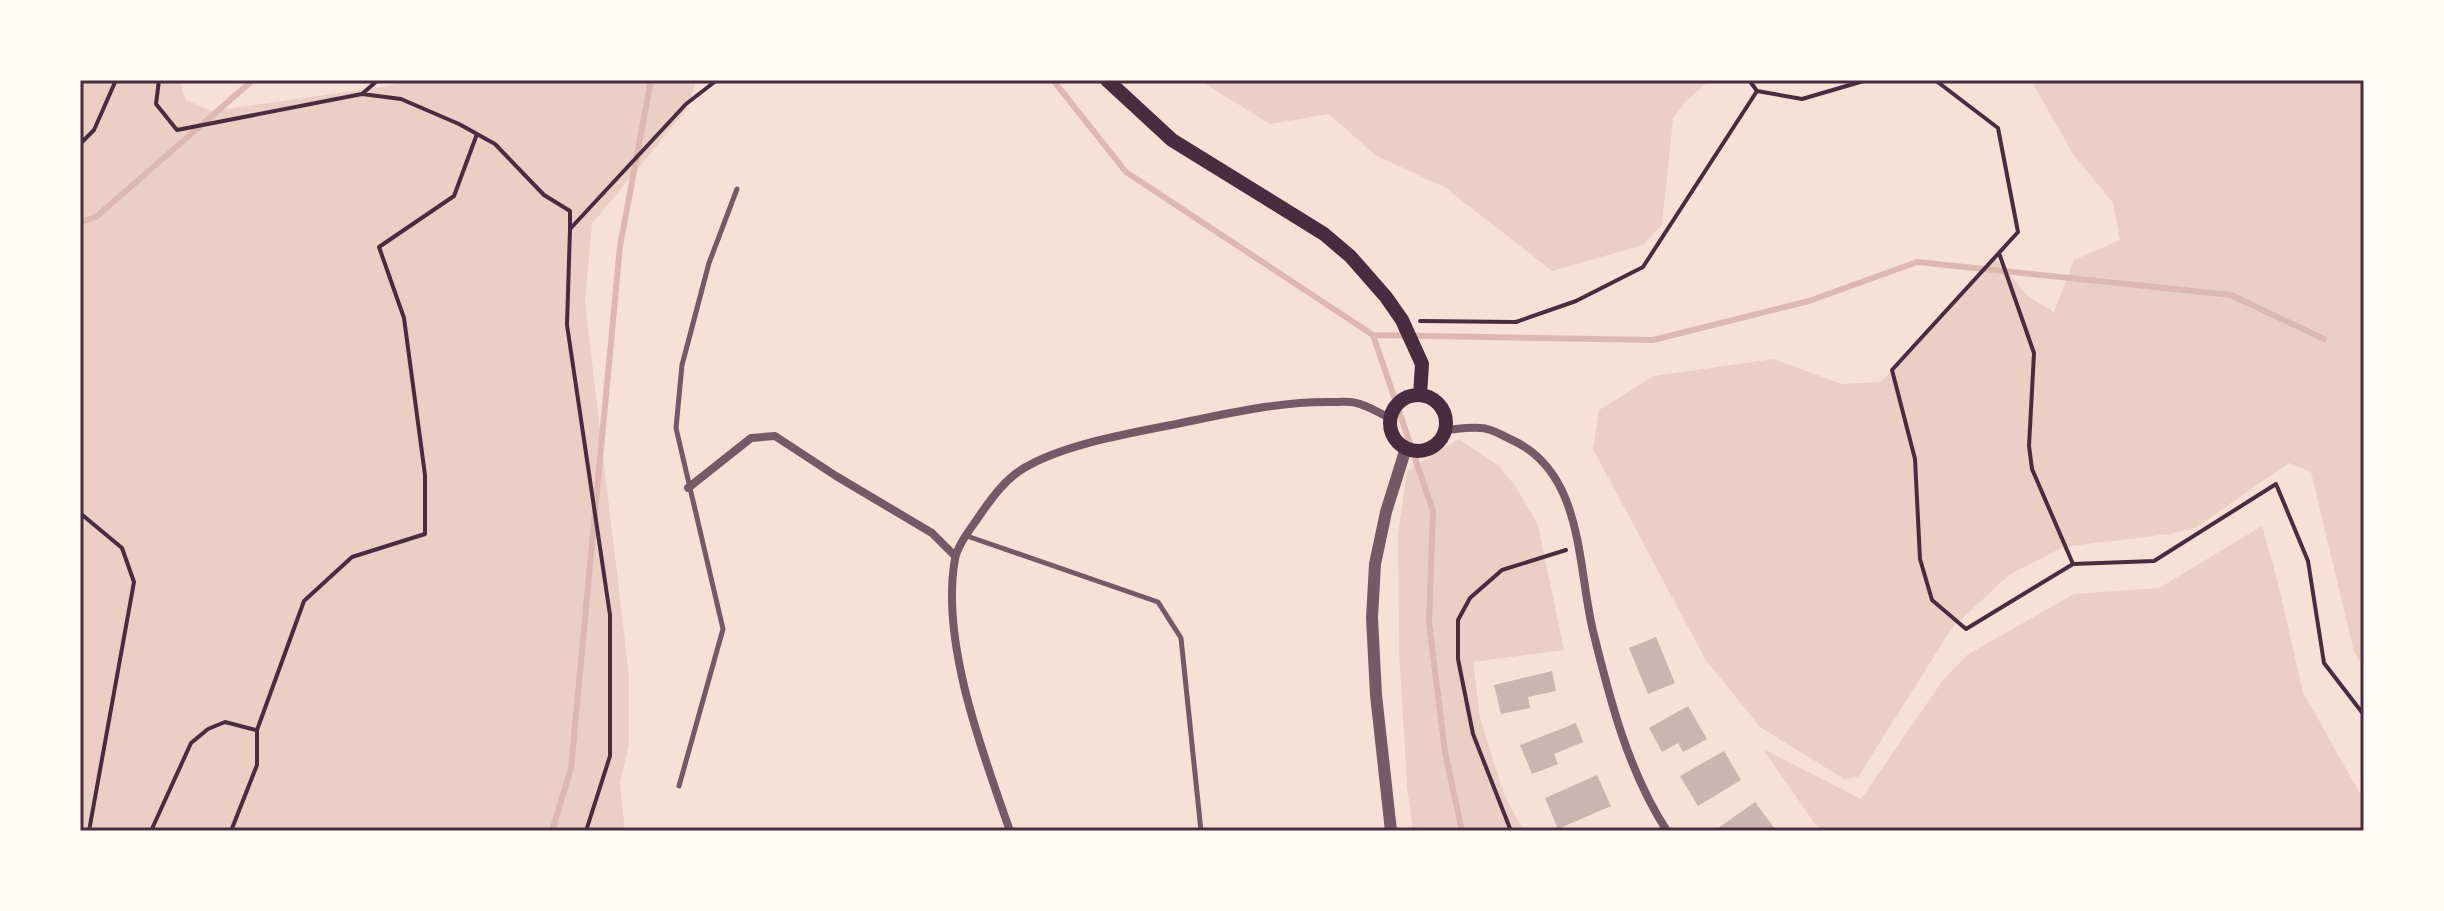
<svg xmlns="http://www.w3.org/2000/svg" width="2444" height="911" font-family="'DM Sans',sans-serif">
	<rect width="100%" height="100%" fill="#f7e1d7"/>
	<path fill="#ebcfc5" d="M80,80H179L186,100L212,111L389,86L403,80H697L686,110L592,224L585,302L629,675V744L620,784L625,831H80Z
		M1199,80H1710L1685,102L1673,119L1662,225L1643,245L1552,271L1446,188L1375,155L1329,114L1270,124Z
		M2031,80H2364V667L2354,652L2311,472L2289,463L2195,528L2170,534L2063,547L2009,575L1952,628L1858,777L1844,779L1760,727L1705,659L1593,449L1599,410L1654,376L1773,359L1842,384L1881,382L1996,259L2028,296L2054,312L2074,260L2120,240L2113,203L2073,154Z
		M1459,439L1500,467L1516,487L1538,525L1564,650L1473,662L1480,717L1504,795L1524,831H1413L1407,786L1399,651L1398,534L1407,471Z
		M2262,526L2277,579L2303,692L2364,801V831H1823L1815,824L1763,749L1861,799L1943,680L1967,655L2074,594L2159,588Z"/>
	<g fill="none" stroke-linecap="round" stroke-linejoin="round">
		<path stroke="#dcb8b0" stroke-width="6" d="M1053,80L1126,172L1373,335L1433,511L1429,623L1445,752L1462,831
			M80,222L96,217L253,80
			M1373,335L1653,340L1809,301L1917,262L2231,295L2324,339
			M552,831L571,768L620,246L651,80"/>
	</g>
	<path fill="#ccb4b1" d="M1656,637L1675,683L1648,694L1629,648Z
		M1552,671L1556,691L1528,697L1530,708L1501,714L1494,685Z
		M1688,706L1707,739L1683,752L1678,743L1662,752L1649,728Z
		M1576,723L1583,742L1554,754L1558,764L1532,774L1520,745Z
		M1724,751L1741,780L1698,806L1680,776Z
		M1597,775L1611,806L1558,829L1545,798Z
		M1755,802L1775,829L1773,831H1714Z"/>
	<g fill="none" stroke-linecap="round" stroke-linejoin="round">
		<path stroke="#4a2c40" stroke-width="4" d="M159,80L156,104L177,130L362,94L401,99L459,124L495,144L544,195L570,211V229
			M1935,80L1998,128L2018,232L1892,370L1915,459L1920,559L1932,600L1966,629L2073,564L2154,561L2276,484L2308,561L2324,663L2364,715
			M1757,91L1802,99L1867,80
			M362,94L378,80
			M80,144L94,130L116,80
			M1999,253L2034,353L2029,446L2032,469L2073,564
			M1420,321L1516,322L1576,301L1643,267L1757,91L1749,80
			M80,513L122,548L134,582L89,831
			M151,831L191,743L208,729L225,722L256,730
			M231,831L257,765V730L304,601L352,557L425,534V475L404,318L379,247L454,196L477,134
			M586,831L610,756V615L567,325L570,229L686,104L717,80
			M1511,831L1473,734L1458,659V620L1470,598L1502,570L1566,550"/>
		<path stroke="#755966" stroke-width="5" d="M967,536L1158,602L1181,638L1201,831
			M679,786L723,629L676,428L682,365L709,263L737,189"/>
		<path stroke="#755966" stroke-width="8" d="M1445,430C1457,429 1470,427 1481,428C1491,428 1501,435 1510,439C1584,471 1577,565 1593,631C1610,700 1628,771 1667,831
			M688,488L751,438L775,436L836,476L932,533L955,556
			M1010,831C983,754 940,641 955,559C958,543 973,526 982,512C994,495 1006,479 1024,468C1066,443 1133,433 1181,423C1231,413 1281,401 1332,402C1339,402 1349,401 1356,403C1367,405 1379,413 1390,418"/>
		<path stroke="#755966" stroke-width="12" d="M1391,831L1376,695L1372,618L1375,564L1386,512L1406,448"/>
		<path stroke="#4a2c40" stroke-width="14" d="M1107,80L1172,140L1324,234L1350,256L1386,297L1402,320L1422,364L1420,395
			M1390 423a28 28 0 1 1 56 0a28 28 0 1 1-56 0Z"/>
	</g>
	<rect width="2444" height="911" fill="none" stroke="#fffaf5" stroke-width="164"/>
	<rect x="82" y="82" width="2280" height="747" fill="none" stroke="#4a2c40" stroke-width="3"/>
</svg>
